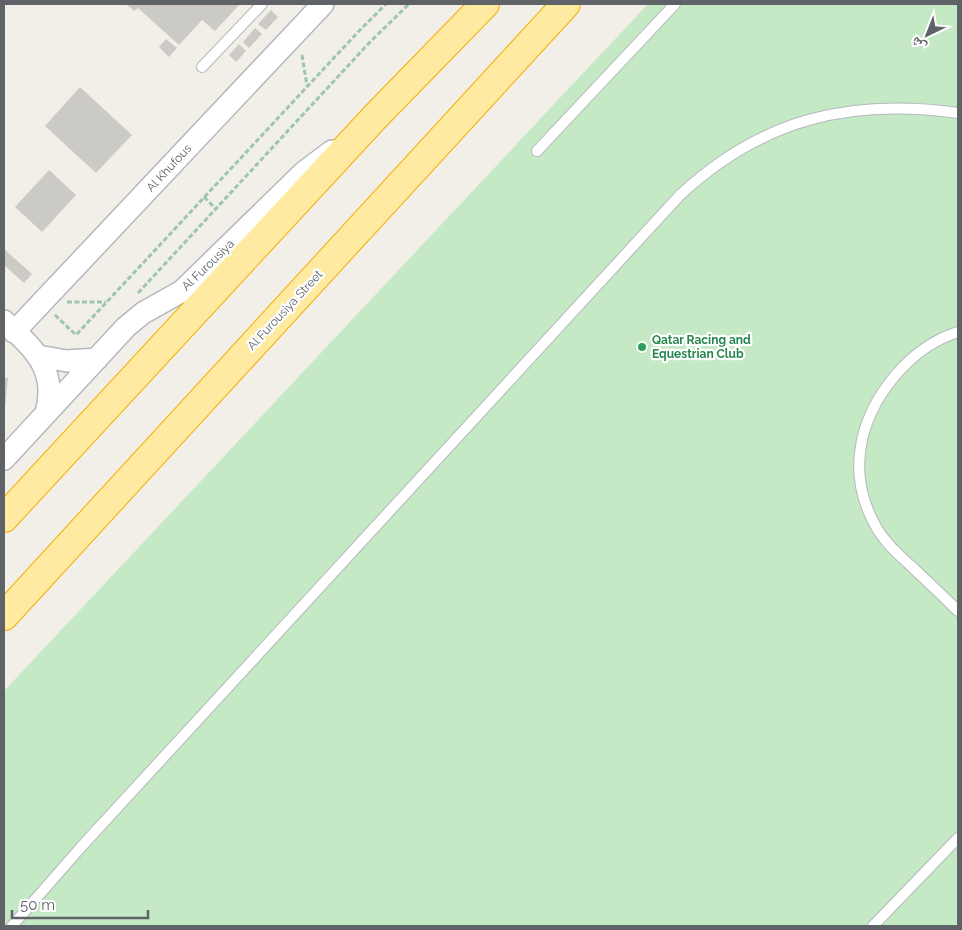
<svg xmlns="http://www.w3.org/2000/svg" width="962" height="930" font-family="Raleway,'Noto Naskh Arabic',sans-serif">
	<rect width="100%" height="100%" fill="#f1efe8"/>
	<path fill="#c5e8c5" d="M648,4H958V926H4V691Z"/>
	<path fill="#cccac5" d="M126,4H240L215,31L202,20L179,45L138,8L134,11Z
		M271,10L278,17L266,30L258,24Z
		M255,28L262,34L249,48L243,42Z
		M166,39L177,48L169,57L159,47Z
		M239,44L246,51L236,62L229,55Z
		M80,87L132,135L96,173L45,126Z
		M49,170L76,195L42,232L15,207Z
		M4,249L32,274L24,283L4,265Z
		M4,378H8L5,406H4Z"/>
	<g fill="none" stroke-linecap="round" stroke-linejoin="round">
		<defs>
			<path id="service" d="M202,67L262,4
				M537,151L675,4
				M958,332C936,339 917,352 901,369C861,412 845,469 874,523C883,541 897,553 911,566C927,581 943,596 958,611
				M12,926L82,846L680,195C762,119 849,98 958,113
				M873,926L958,838"/>
			<path id="minor" d="M4,321C34,349 58,369 46,413
				M14,332L323,4
				M38,356L67,361L97,359
				M4,459L126,327L143,313L182,291L304,172L332,151"/>
			<path id="trunk" d="M4,518L375,117L485,4
				M4,616L566,4"/>
		</defs>
		<use href="#service" stroke="#b5b8bc" stroke-width="12"/>
		<use href="#minor" stroke="#b5b8bc" stroke-width="24"/>
		<use href="#trunk" stroke="#f9ab00" stroke-width="30"/>
		<path stroke="#9cc7a9" stroke-width="3" stroke-dasharray="5 2.5" stroke-linecap="butt" d="M302,55L307,86
			M204,197L215,208
			M138,293L370,42L409,4
			M67,302H106
			M55,315L76,335L359,31L386,4"/>
		<use href="#service" stroke="#fff" stroke-width="10"/>
		<use href="#minor" stroke="#fff" stroke-width="21"/>
		<use href="#trunk" stroke="#feeaa1" stroke-width="28"/>
	</g>
	<circle fill="#2e9e5b" stroke="#fff" stroke-width="2" cx="642" cy="347" r="5"/>
	<g text-anchor="middle" stroke-width="4.5" stroke-linejoin="round" paint-order="stroke">
		<g font-size="12" fill="#5f6368" stroke="#fff">
			<text transform="translate(169 168) rotate(-47)" y="4">Al Khufous</text>
			<text transform="translate(208 265) rotate(-44)" y="4">Al Furousiya</text>
			<text transform="translate(285 310) rotate(-47)" y="4">Al Furousiya Street</text>
		</g>
		<g font-size="12" font-weight="bold" fill="#27864d" stroke="#fff" text-anchor="start">
			<text x="652" y="344">Qatar Racing and<tspan x="652" dy="14">Equestrian Club</tspan></text>
		</g>
	</g>
	<rect width="962" height="930" fill="none" stroke="#5f6368" stroke-width="10"/>
	<g transform="translate(927 35) rotate(223)" stroke="#ffffff" stroke-width="4" paint-order="stroke">
	<path d="M0-4L9 19L0 12L-9 19Z" fill="#5f6368"/>
	<text y="-8" font-size="14" font-weight="bold" text-anchor="middle" fill="#5f6368">ش</text>
	</g>
	<path d="M12 910v8h136v-8" fill="none" stroke="#5f6368" stroke-width="2.5"/>
	<text x="20" y="910" font-size="15" fill="#5f6368" stroke="#ffffff" stroke-width="4" paint-order="stroke">50 m</text>
</svg>
